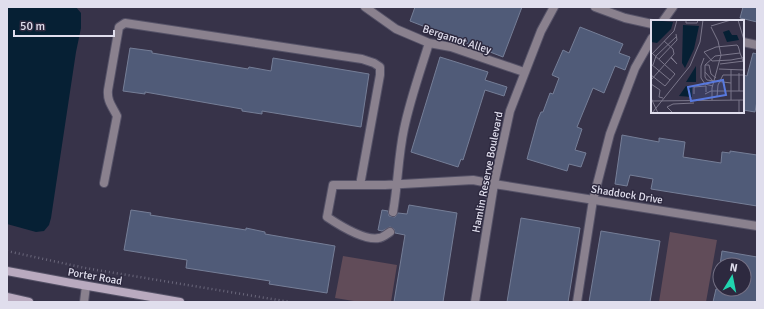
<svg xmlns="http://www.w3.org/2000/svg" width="764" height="309" font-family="Signika,sans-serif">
	<rect width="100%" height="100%" fill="#373349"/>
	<path fill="#614c59" d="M670,232L717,240L706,302H659Z
		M343,256L397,265L391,302H360L335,298Z"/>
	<path fill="#062034" d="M7,7H76L81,13V28L76,52L51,218L49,225L44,231L36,232L7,224Z"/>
	<path fill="#505b78" stroke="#757e97" d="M415,7H522L503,57L410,21Z
		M743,7H757V22L740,18Z
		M580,27L623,44L619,53L630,57L625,70L615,66L604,93L593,88L577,127L582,129L575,150L586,153L581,167L569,164L567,171L527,159L538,119L541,112H543L550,93L553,94L559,78L552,75L563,50L569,53Z
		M130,48L152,51V53L248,69L249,67L271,71L273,58L369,74L361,127L262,111V114L242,111V109L145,92V94L123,91Z
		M753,53L757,54V101L755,112L743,110V75L747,76Z
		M440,57L488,72L485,80L507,87L504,96L485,90L463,160L461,159L458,167L411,152Z
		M622,135L659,142V138L685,142L683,157L721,163L722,152L730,153V151L757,155V206L651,189L653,179L630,175L627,186L615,184Z
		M409,205L457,213L443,302H394L405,235L395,233L394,229L390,227L382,231L378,230L382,210L388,211L389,216L395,217L398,213L407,214Z
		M131,210L151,213L150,215L246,230V228L265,232V234L335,246L327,293L269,284L270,281L186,268L187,260L124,250Z
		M521,218L580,228L568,302H507Z
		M601,231L660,241L650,302H589Z
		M722,251L757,257V302H713L716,289H744V265H720Z"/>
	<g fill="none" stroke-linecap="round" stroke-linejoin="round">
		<defs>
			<path id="lane" d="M365,7L396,29L429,43L451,47L524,72
				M663,21L673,7
				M104,183L117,116C112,106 107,101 108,90L119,27L125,23L362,59L374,63L380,67V75L360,185
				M393,212C398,184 398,157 404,129C410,100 420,72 429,43
				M390,232C387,234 382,238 379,238C364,241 339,225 327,217L333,185H385L473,180L494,184
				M84,302L86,286
				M577,302L593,200L610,134L635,68L652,38"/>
			<path id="street" d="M595,7L625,18L652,24
				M743,42L757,45
				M494,184L757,226
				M475,302L494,184L510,111L541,31L554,7"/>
			<path id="secondary" d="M7,271L71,283L180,302
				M7,297L29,302"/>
		</defs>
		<use href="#lane" stroke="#555267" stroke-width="10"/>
		<use href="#street" stroke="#555267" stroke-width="10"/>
		<use href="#secondary" stroke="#555267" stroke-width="10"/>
		<path stroke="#6a677b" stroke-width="2.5" stroke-dasharray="1 3" stroke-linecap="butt" d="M7,251L85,268L290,302"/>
		<use href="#lane" stroke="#8a818e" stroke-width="8"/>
		<use href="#street" stroke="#8a818e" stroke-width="8"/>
		<use href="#secondary" stroke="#b9aabf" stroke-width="8"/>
	</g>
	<g text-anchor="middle" stroke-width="3" stroke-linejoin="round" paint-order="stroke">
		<g font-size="11" fill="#e0deed" stroke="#2d293f">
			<text transform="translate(457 39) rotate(18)" y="4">Bergamot Alley</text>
			<text transform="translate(487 172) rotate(-79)" y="4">Hamlin Reserve Boulevard</text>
			<text transform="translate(627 194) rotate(9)" y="4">Shaddock Drive</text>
			<text transform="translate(95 276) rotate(10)" y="4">Porter Road</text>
		</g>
	</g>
	<g transform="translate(651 20)">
		<rect width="93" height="93" fill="#373349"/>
		<path d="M0,0L22,2L20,9L6,23L0,22ZM32,5L48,6L43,29L34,48L31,43ZM78,10L81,15H86L88,20L76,22L72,12ZM45,46V62H35ZM35,66H41V77L28,76Z" fill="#062034"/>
		<path fill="none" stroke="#7b778b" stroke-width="1" d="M35,0V3H46L47,0M87,0L93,20M60,6L80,0M60,7L67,21L70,35L61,68V80M0,35L23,11L26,0M20,38L26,44L20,37M53,38L50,46V58L54,64L62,66M8,39L26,20L25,14M92,42L91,38L89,33L88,29L87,26L86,25L65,27L53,32L61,41L80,40L85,39L91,38L93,37M0,44L19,60M69,44L93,41M2,45L5,36L26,16M54,45H58L60,54L65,58M68,49L93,50M80,50V80M54,52L62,61M88,53V71M0,55L14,66L24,54L1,33M0,60L23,34L22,29L13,21M80,63L56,60L54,57V45L64,36L89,33M0,64L9,70L8,77L12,78M43,74V67L55,66V72M54,74L60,71H93V58M66,77L67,65L72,55H93M0,78L7,93M88,80V93M1,81L93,80M1,93L39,46L49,22L52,0M22,93L16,87L22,84L43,83"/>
		<path fill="#5879de" fill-opacity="0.15" stroke="#5879de" stroke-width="2" d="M72,60L75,75L40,81L37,67Z"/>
		<rect width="93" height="93" fill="none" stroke="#e0deed" stroke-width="2"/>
	</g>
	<rect width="764" height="309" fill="none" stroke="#e0deed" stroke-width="16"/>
	<g transform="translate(732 277) rotate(10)"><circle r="19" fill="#2d293f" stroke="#757185"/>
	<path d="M0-3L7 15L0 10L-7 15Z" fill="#21d5b0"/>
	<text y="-6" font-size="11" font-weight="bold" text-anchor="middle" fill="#e0deed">N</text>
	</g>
	<path d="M14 30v6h100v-6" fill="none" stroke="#e0deed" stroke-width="2"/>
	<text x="20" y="30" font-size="12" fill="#e0deed" stroke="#2d293f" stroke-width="3" paint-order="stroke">50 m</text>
</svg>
